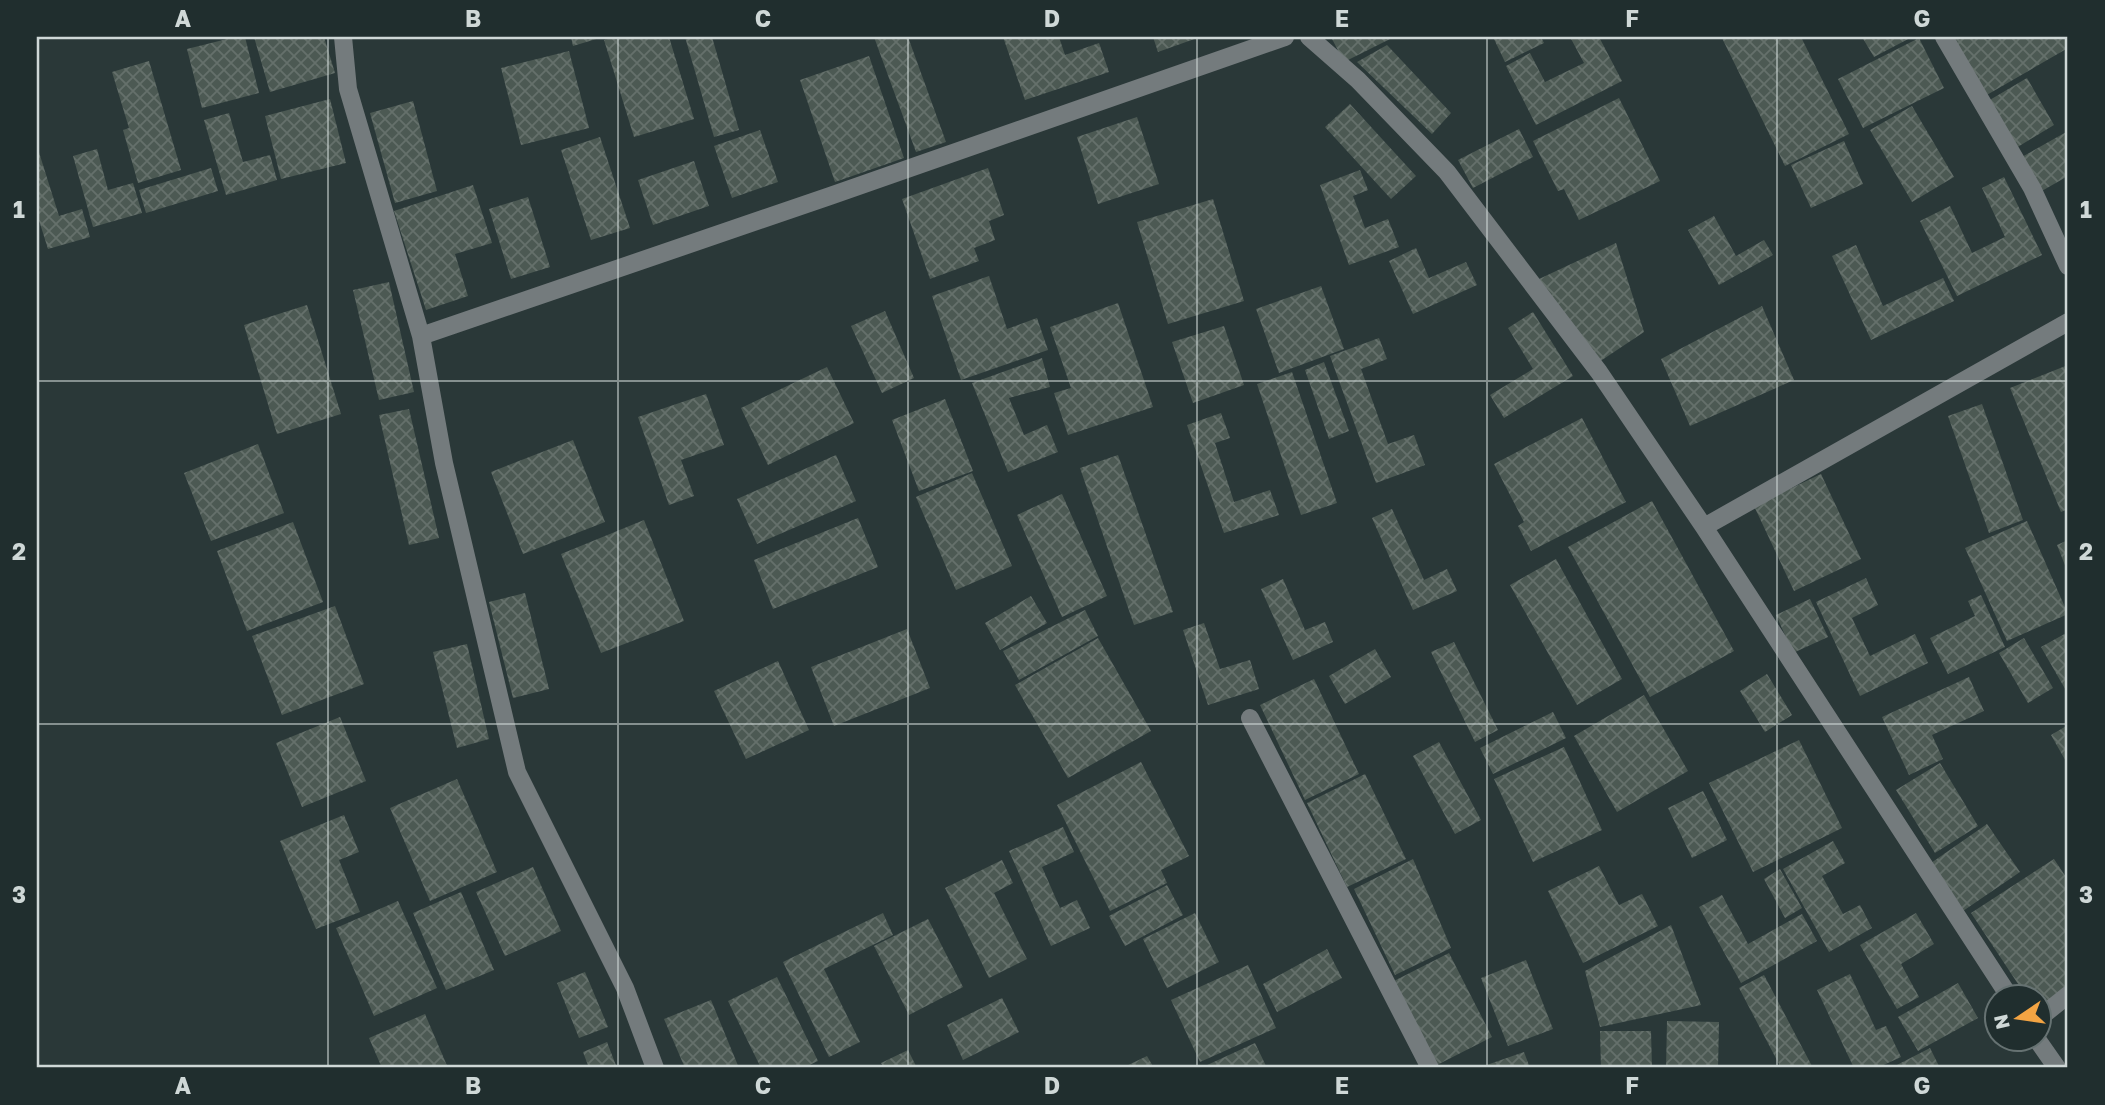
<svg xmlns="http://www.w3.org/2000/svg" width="2105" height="1105" font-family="'Golos Text',sans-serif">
	<defs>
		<pattern id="building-cross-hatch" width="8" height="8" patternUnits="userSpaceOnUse" patternTransform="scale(1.75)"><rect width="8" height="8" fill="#4c5953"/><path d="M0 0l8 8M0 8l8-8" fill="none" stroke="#65706b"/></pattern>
	</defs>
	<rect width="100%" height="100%" fill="#2a3838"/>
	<path fill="url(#building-cross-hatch)" d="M235,37H245L259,93L202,108L187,49Z
		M254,37H324L335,73L270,92Z
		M571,37H603L573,46Z
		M616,37H669L694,119L634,137L604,40Z
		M685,37H712L739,130L714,137Z
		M874,37H908L946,142L916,152Z
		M1003,37H1059L1065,55L1099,43L1109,72L1025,100Z
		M1153,37H1200L1158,52Z
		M1331,37H1394L1344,62Z
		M1493,37H1541L1544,43L1505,62Z
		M1570,37H1599L1622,81L1536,125L1506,66L1530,53L1545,82L1584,63Z
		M1724,37H1801L1849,134L1785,166L1722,38Z
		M1862,37H1912L1874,57Z
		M1952,37H1985L1987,40L1993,37H2068V48L1985,96Z
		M1919,38L1944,88L1863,128L1838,79Z
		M1387,45L1451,113L1432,134L1357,62Z
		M569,51L589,128L521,145L501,68Z
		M869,56L904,158L835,182L800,80Z
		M149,61L181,170L138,183L123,130L129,128L112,72Z
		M2027,78L2054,125L2016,148L1988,101Z
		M1619,98L1660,181L1579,220L1564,189L1558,191L1533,141Z
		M330,99L346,163L281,179L265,116Z
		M413,101L437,191L395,203L370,113Z
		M1350,104L1416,176L1391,199L1325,127Z
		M1912,106L1954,177L1912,202L1870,130Z
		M229,113L243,162L270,155L277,180L226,195L204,120Z
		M1137,117L1159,184L1098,204L1077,137Z
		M1519,129L1533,157L1473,188L1458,160Z
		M760,130L778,182L732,198L714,146Z
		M2068,131V176L2040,192L2020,158Z
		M600,137L630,228L591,240L561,150Z
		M1844,141L1863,184L1811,208L1791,165Z
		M37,146L59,216L82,209L90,237L48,249L37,214Z
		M97,149L108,190L133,183L142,213L93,227L73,156Z
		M694,161L709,206L653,225L638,180Z
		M211,168L218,191L146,213L139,190Z
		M988,168L1004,215L989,221L995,240L974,248L979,261L930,279L902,199Z
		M1360,170L1368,190L1353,196L1365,228L1388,219L1399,247L1349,265L1320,185Z
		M2004,177L2042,255L1957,296L1920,221L1950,206L1972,253L2005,237L1982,188Z
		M473,185L492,243L455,254L468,296L426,310L394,211Z
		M528,197L550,267L511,279L489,209Z
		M1213,199L1244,301L1168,324L1137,222Z
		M1714,216L1736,256L1764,240L1773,255L1719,285L1688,230Z
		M1616,243L1644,332L1599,362L1539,279Z
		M1856,245L1883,306L1943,278L1954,301L1871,340L1832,256Z
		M1416,248L1429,278L1466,262L1477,285L1413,314L1389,261Z
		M989,276L1007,329L1037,318L1048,350L961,380L932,296Z
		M389,282L414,392L379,400L353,290Z
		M1321,286L1344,349L1279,373L1256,309Z
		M1118,303L1153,407L1068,435L1054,393L1071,388L1050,327Z
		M307,305L341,414L277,434L244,325Z
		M1762,306L1794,380L1690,426L1661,359Z
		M885,311L914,378L882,393L851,326Z
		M1533,312L1573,376L1504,418L1490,395L1533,369L1508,328Z
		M1224,326L1244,385L1193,403L1172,342Z
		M1379,338L1387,359L1361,369L1388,444L1414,435L1425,465L1376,483L1330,356Z
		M1042,358L1050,387L1009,398L1024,435L1047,425L1058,452L1008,472L972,383Z
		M1324,362L1349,431L1329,439L1305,370Z
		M2068,365V509L2061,512L2010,388Z
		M827,367L854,423L768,465L741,408Z
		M1292,372L1337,503L1301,515L1257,384Z
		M706,394L724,445L681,460L694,496L669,505L638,417Z
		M945,399L973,471L919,491L892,420Z
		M1982,404L2023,520L1989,533L1948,416Z
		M409,409L439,538L409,545L379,415Z
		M1221,413L1230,438L1215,443L1234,502L1270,490L1279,515L1224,533L1187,425Z
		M1582,418L1626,502L1531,551L1518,526L1524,522L1494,464Z
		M573,440L605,522L523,554L491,472Z
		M258,444L284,513L211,541L184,473Z
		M836,455L856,501L757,544L737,499Z
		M1118,455L1173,612L1134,625L1080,468Z
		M972,473L1012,566L956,590L916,497Z
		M1821,474L1861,559L1794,591L1754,506Z
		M1062,494L1107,596L1062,617L1017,515Z
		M1652,501L1734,651L1650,697L1568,547Z
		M1392,509L1424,580L1447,569L1457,591L1413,610L1372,518Z
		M858,518L878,567L773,609L754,560Z
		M644,520L684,621L601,653L561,554Z
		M2027,521L2068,614L2007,641L1965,548Z
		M293,522L323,602L247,631L217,551Z
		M2068,540V573L2057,545Z
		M1556,559L1622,679L1577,705L1510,585Z
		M1866,578L1878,605L1852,618L1870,656L1915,634L1928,663L1860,696L1816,602Z
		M1283,579L1305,630L1325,622L1333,642L1293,660L1261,589Z
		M525,593L549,689L513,698L489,602Z
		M1981,595L2005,647L1948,674L1930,638L1975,616L1968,601Z
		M1031,596L1047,623L1000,650L985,623Z
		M1810,599L1828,637L1793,653L1776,615Z
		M335,606L364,684L282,715L252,636Z
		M1085,610L1098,636L1019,680L1003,651Z
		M1204,623L1220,669L1250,660L1259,689L1208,705L1183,630Z
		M907,629L930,688L834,726L811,667Z
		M2068,632V694L2041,647Z
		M1098,638L1151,731L1068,778L1015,685Z
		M2024,638L2053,688L2028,703L1999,653Z
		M1454,642L1498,730L1475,742L1431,652Z
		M467,644L489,739L457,748L433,652Z
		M1375,649L1391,677L1345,704L1329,676Z
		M778,661L809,730L746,759L714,691Z
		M1767,674L1792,715L1765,732L1740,691Z
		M1969,677L1984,711L1932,735L1943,759L1909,775L1882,717Z
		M1314,679L1359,774L1305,800L1260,705Z
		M1644,695L1688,771L1617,812L1574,736Z
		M1553,712L1566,738L1493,774L1480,748Z
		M340,717L366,781L302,807L276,743Z
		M2068,725V765L2051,735Z
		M1799,740L1842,828L1753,872L1709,783Z
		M1439,742L1481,820L1455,834L1413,756Z
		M1564,747L1602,830L1533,862L1494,779Z
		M1141,762L1189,856L1161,870L1167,883L1110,911L1057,805Z
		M1940,763L1978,826L1935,853L1896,790Z
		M1365,774L1406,859L1347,887L1307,803Z
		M457,779L497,872L430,901L390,808Z
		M1703,791L1727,840L1692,858L1668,808Z
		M344,815L359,852L339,860L360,912L316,929L280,841Z
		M1987,824L2020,872L1963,911L1931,863Z
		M1063,827L1074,852L1042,867L1060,908L1077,900L1090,928L1051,946L1009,851Z
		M1833,841L1845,863L1822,876L1843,914L1860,905L1872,928L1829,952L1783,869Z
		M1413,859L1451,948L1395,975L1354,889Z
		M2054,859L2068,880V988L2038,1008V996H2026L1971,913Z
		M1002,860L1013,883L994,893L1027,959L989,978L945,888Z
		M1599,866L1619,905L1642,894L1658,926L1583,963L1548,891Z
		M533,867L561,931L505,956L476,892Z
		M1780,869L1802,908L1785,918L1764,879Z
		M1167,885L1183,915L1125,946L1109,916Z
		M461,892L494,970L446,990L413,913Z
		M1722,895L1748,944L1802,914L1817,941L1741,983L1699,907Z
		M398,901L437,988L374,1016L336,928Z
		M883,913L893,935L824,969L860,1042L829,1057L783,962Z
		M1195,913L1219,962L1167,988L1143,939Z
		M1916,913L1934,944L1901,964L1919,997L1897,1009L1860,945Z
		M928,919L963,987L909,1015L874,946Z
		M1671,925L1701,1005L1600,1027L1585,971Z
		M1327,949L1342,978L1277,1012L1263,984Z
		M1449,953L1492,1037L1437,1065L1394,981Z
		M1526,960L1553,1029L1508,1046L1481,978Z
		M1248,965L1276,1028L1200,1062L1171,1000Z
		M585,972L608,1027L579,1038L557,983Z
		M1850,974L1876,1030L1886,1026L1901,1057L1877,1068H1854L1817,990Z
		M1764,975L1813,1068H1781L1739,988Z
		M777,977L818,1061L803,1068H761L728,1001Z
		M1958,983L1978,1018L1918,1051L1898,1017Z
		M1002,998L1019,1032L963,1060L947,1025Z
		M711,1000L739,1068H685L664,1019Z
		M425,1014L448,1068H382L369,1038Z
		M1667,1021L1719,1022L1718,1068H1666Z
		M1600,1031H1651L1652,1068H1601Z
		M607,1042L617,1068H589L583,1052Z
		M1255,1043L1267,1068H1206L1205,1066Z
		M1930,1048L1939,1066L1935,1068H1891Z
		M908,1050L917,1068H884L881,1063Z
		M1524,1052L1530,1068H1478Z
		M1147,1056L1154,1068H1122Z"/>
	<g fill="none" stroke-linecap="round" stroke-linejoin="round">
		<path stroke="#747b7d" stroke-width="18" d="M343,37L348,89L421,336L444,463L517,772L625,988L655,1068
			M1309,37L1358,80L1447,172L1599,372L1704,527L2009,996
			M1944,37L2032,188L2068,266
			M421,336L830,196L1285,37
			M1704,527L2068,322
			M1250,718L1430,1068
			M2038,1019L2068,995
			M2036,1038L2057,1068"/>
	</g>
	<path fill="none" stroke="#cfd8d7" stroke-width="2" stroke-opacity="0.55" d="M328,37V1068M618,37V1068M908,37V1068M1197,37V1068M1487,37V1068M1777,37V1068M37,381H2068M37,724H2068"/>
	<rect width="2105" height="1105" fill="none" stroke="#202e2e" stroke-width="77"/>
	<g transform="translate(2018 1018) rotate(257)"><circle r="33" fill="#202e2e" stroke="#667272" stroke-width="2"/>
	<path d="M0-5L12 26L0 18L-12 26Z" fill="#f3a443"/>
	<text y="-10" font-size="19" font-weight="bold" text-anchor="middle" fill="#cfd8d7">N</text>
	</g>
	<rect x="38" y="38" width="2028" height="1028" fill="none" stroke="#cfd8d7" stroke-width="2.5"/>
	<g font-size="23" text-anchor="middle" font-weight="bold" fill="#cfd8d7">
		<text x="183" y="27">A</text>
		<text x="473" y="27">B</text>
		<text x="763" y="27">C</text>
		<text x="1052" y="27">D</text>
		<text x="1342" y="27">E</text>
		<text x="1632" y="27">F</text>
		<text x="1922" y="27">G</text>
		<text x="19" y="218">1</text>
		<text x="2086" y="218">1</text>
		<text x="19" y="560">2</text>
		<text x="2086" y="560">2</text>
		<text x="19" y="903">3</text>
		<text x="2086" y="903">3</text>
		<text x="183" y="1094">A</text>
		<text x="473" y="1094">B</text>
		<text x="763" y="1094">C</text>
		<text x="1052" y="1094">D</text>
		<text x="1342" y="1094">E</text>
		<text x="1632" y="1094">F</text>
		<text x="1922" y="1094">G</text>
	</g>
</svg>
